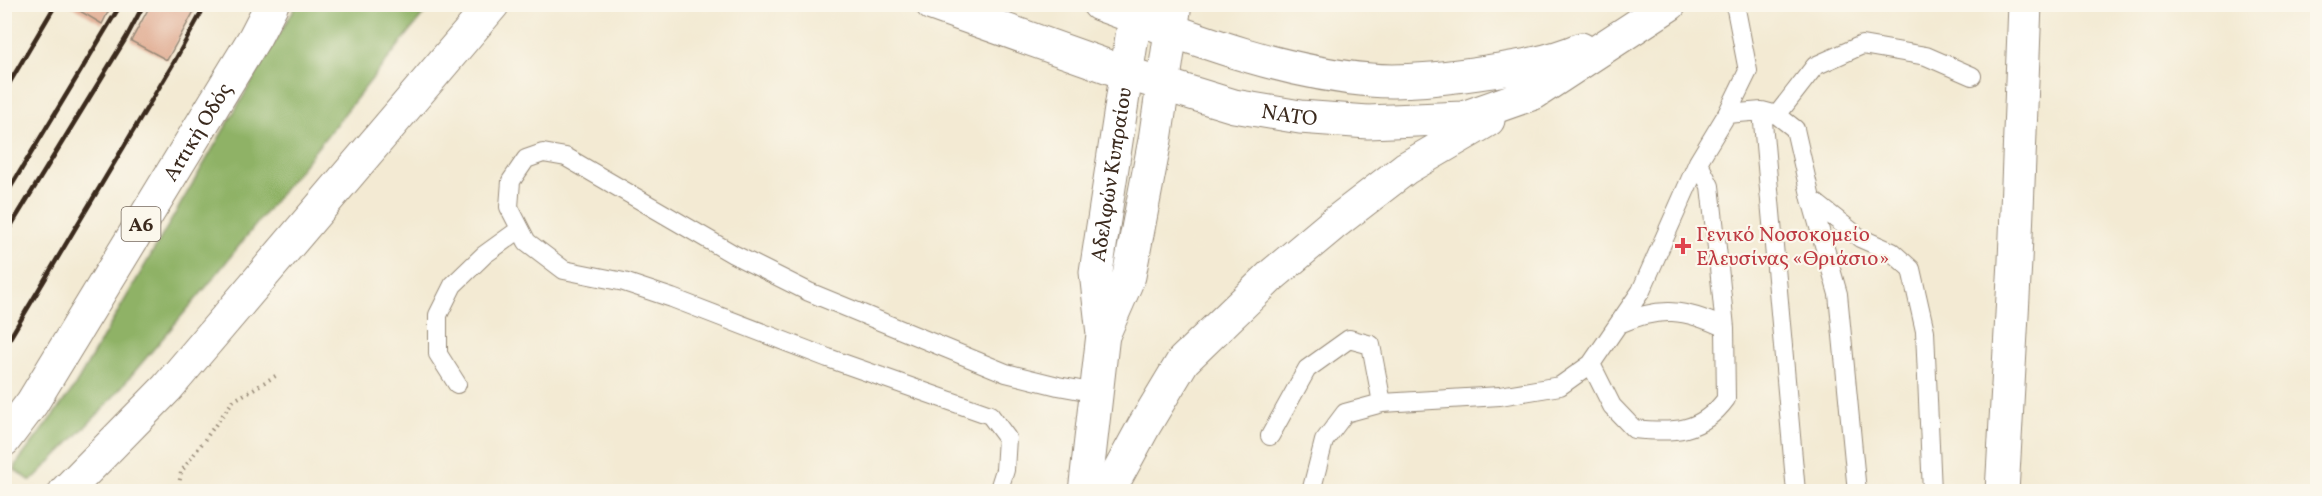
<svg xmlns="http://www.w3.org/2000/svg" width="2322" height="496" font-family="Vollkorn,serif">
	<rect width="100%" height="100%" fill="#fbf7ec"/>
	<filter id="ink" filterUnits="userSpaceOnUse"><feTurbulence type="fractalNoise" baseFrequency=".0167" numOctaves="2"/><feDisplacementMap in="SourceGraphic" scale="12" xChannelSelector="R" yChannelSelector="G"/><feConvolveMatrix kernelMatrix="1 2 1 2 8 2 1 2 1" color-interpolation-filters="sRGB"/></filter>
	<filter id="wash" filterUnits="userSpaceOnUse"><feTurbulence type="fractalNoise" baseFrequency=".008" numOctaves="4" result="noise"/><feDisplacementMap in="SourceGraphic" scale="24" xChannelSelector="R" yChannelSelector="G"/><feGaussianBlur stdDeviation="1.35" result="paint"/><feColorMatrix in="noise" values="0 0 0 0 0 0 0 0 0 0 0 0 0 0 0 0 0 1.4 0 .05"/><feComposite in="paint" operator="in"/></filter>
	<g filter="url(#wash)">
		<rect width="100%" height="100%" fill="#f3ead3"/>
		<path fill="#8fb266" stroke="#656e42" stroke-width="1.5" d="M297,4L431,5L207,286L102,410L31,481L15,470L17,463L73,389Z"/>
		<g id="blocks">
			<path fill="#dc9f82" d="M68,4H112L102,24Z
				M151,4H198L167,60L131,41Z"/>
		</g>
	</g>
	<g filter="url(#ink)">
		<use href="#blocks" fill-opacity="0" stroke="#978a78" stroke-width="1.5"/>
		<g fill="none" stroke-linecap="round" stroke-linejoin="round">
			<defs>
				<path id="lane" d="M1762,111L1796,492
					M1727,114L1762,111L1777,115L1795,129L1811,199L1838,294L1857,492
					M1777,115L1815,66L1862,45L1926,56L1972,76
					M1811,199L1860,238L1892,252L1911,269L1925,331L1932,492
					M1619,324C1660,306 1685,309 1725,328
					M1591,364L1612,406L1634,429C1673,433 1701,433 1726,399L1725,328L1718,257L1710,186L1698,162
					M457,384L438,354V315L453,285L484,255L520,229
					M1270,436L1307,369L1349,339L1371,345L1382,403
					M998,492L1005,470L1007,438L990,415L828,358L672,298L624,282L564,270L527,242L509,207L511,181L526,159L543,153L566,157L733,254L809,292L1006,373L1058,386L1097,393
					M1311,492L1324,441L1345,413L1382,403L1500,396L1560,386L1591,364L1641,291L1698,162L1727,114L1748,71L1735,4"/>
				<path id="street" d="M2002,492L2015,261L2025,4"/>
				<g id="secondary">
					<path id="s1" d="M932,4L1126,73L1234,106L1300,117L1368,122L1463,118L1534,93L1670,4"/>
					<path d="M1099,4C1187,36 1276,72 1370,80C1406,83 1444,78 1479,73C1514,68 1549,63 1581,49"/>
					<path d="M1104,333L1129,276L1155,140L1175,4"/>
					<path id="s2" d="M1085,492L1103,334L1096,272L1137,4"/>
					<path d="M1108,492L1144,426L1183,361L1271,276L1332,225L1406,168L1488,120"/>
				</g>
				<g id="highway">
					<path id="s3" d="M4,440L32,403L255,37L272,4"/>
					<path d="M65,492L167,388L493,4"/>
				</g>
			</defs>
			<use href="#lane" stroke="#978a78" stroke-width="20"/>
			<use href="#street" stroke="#978a78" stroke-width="35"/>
			<use href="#secondary" stroke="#978a78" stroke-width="35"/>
			<use href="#highway" stroke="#978a78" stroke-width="35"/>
			<path stroke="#978a78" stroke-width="4" stroke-dasharray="1.5 4.5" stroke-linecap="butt" d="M178,492L181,472L233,401L277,375"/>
			<use href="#lane" stroke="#fff" stroke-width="18"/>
			<use href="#street" stroke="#fff" stroke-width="33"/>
			<use href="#secondary" stroke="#fff" stroke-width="33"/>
			<use href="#highway" stroke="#fff" stroke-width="33"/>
			<path stroke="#3b2a1e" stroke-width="4.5" d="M4,92L56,4
				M4,198L121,4
				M4,237L126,38L144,4
				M4,348L173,64L206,4"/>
		</g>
	</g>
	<path fill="#e0444e" stroke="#fbf7ec" stroke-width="2" d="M1680 237h6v6h6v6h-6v6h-6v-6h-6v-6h6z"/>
	<g text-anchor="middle" stroke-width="4.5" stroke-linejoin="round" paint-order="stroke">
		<rect fill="#fbf7ec" stroke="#75685c" stroke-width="1.5" x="121.5" y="207" width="39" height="34" rx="4.5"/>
		<g font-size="20" font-weight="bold" fill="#3b2a1e">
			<text x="141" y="231">Α6</text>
		</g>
		<g font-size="21" fill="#3b2a1e" stroke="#fbf7ec">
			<text dy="7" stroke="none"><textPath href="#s1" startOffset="375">ΝΑΤΟ</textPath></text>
			<text dy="7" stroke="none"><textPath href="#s3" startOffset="364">Αττική Οδός</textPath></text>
			<text dy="7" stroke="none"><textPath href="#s2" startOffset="320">Αδελφών Κυπραίου</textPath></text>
		</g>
		<g font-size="21" fill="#be3a42" stroke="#fbf7ec" text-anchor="start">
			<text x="1696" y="241">Γενικό Νοσοκομείο<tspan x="1696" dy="24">Ελευσίνας «Θριάσιο»</tspan></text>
		</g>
	</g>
	<rect width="2322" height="496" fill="none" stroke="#fbf7ec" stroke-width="24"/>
</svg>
